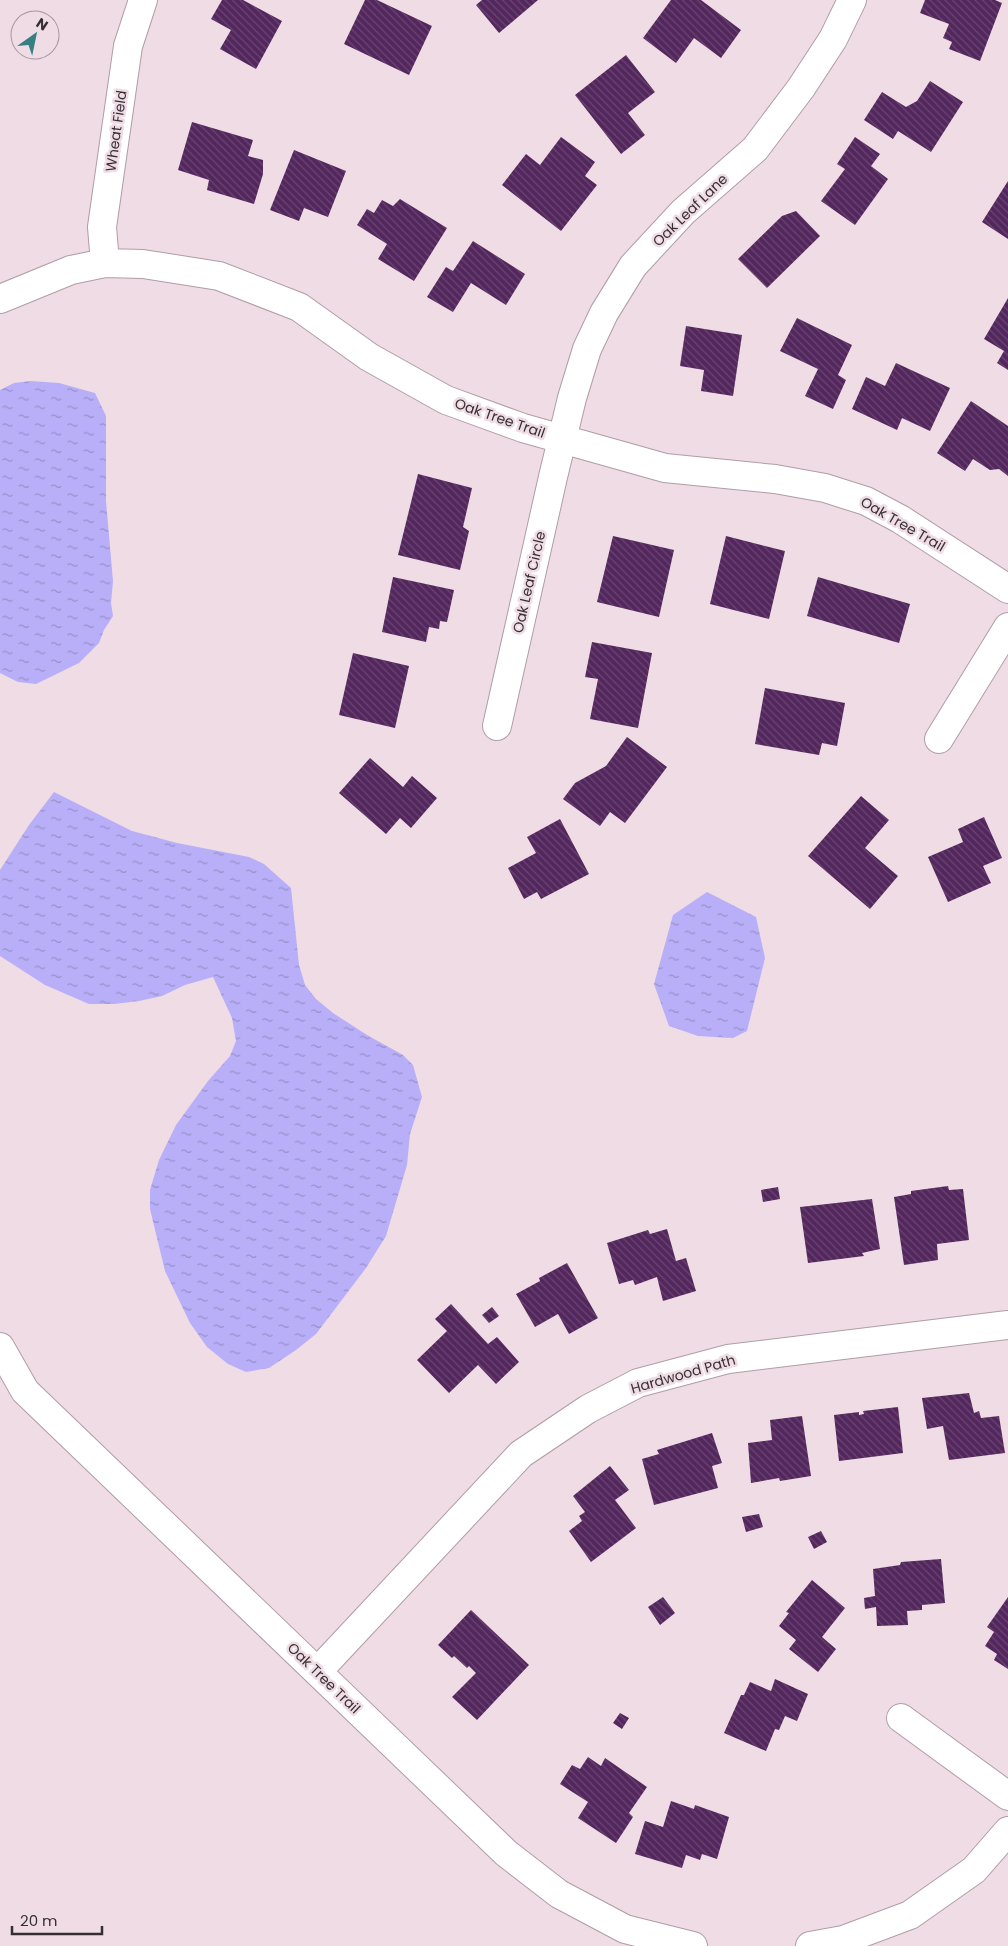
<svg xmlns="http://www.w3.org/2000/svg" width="1008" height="1946" font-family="Poppins,sans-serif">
	<defs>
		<pattern id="water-ripples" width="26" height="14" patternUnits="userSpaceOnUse" patternTransform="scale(1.25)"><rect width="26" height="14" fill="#b8aff8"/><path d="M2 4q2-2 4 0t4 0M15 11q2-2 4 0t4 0" fill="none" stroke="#968fc9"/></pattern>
		<pattern id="building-back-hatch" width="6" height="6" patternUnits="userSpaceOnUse" patternTransform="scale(1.25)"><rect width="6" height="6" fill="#53275d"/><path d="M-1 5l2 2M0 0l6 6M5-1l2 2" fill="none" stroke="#694671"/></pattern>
	</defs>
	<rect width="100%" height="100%" fill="#efdce4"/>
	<path fill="url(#water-ripples)" d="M31,381L59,383L95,393L106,416V501L113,581L111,603L113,616L104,630L99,643L79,663L36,684L18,682L0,673V390L14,383Z
		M54,792L132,831L177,843L249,857L264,864L291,888L299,965L305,985L316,999L333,1013L367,1035L403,1055L413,1065L422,1097L410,1134L407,1165L386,1236L366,1268L316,1334L296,1350L269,1368L246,1372L228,1364L207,1347L190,1323L165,1271L150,1209V1190L159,1160L176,1125L208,1081L230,1056L236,1041L232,1018L213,977L185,985L162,996L139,1001L114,1004H89L45,985L0,956V870L29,825Z
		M707,892L756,917L765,958L747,1031L733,1038L698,1036L669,1026L654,984L673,915Z"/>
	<path fill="url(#building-back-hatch)" d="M222,0H243L282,21L256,69L220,49L231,30L211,19Z
		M365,0H377L432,26L409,75L344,44Z
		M482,0H538L499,33L476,5Z
		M671,0H701L741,30L721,58L694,38L676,63L643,38Z
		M925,0H995L1002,3L980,61L949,49L952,42L943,38L949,24L920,13Z
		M626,55L655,92L628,113L645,135L621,154L575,95Z
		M930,81L963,102L931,152L898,131L893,139L864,120L882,92L906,107L917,101Z
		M192,122L253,140L248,156L263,160V174L254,204L207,190L209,180L178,170Z
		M561,137L595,162L585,176L597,185L561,231L502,185L526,154L540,165Z
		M855,137L880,154L871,166L888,179L855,225L821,201L845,169L837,164Z
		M294,150L346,171L328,217L304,208L299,221L270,210Z
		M1008,181V239L982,222Z
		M400,199L447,228L414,281L378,259L387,244L357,225L367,209L374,213L382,200L393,206Z
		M796,211L820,236L767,288L738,259L782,216Z
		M473,241L525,274L506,305L471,283L453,312L427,297L446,267L453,271Z
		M1008,298V370L997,363L1004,351L984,339Z
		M797,318L852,345L838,375L846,380L833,409L805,396L818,369L780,351Z
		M686,326L742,335L733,396L701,391L704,370L680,366Z
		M896,363L950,388L930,431L902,418L897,430L852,409L866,377L885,386Z
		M971,401L1008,426V476L999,469L990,470L973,459L965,471L937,453Z
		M418,474L472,488L463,527L469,531L460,570L398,555Z
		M613,536L674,550L659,617L597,602Z
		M726,536L785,551L769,619L710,604Z
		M393,577L454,590L447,622L440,621L439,629L429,627L426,642L382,632Z
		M818,577L910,604L899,643L807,616Z
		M592,642L652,653L638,728L590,719L598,679L585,677Z
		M353,653L409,666L395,728L339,715Z
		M765,688L845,703L837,746L822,743L819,755L755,744Z
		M627,737L667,767L625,823L610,812L600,826L563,799L575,783L606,766Z
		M370,758L403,787L412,776L437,798L411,828L400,818L386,834L339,793Z
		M861,796L889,820L865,848L898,876L870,909L808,856Z
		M984,817L1002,858L983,866L991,883L948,902L928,857L963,842L958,829Z
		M560,819L589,874L541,899L537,892L524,899L508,868L536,853L527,837Z
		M948,1186L949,1190L963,1189L969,1240L937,1244L938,1260L904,1265L894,1197L911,1194V1191Z
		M778,1187L780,1199L763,1202L761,1190Z
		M872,1199L880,1249L862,1253L864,1256L808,1263L800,1207Z
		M667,1229L676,1261L686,1258L696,1291L663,1301L657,1277L635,1285L633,1280L619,1284L607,1243L648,1230L650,1234Z
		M567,1263L598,1318L569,1334L558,1314L535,1327L516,1294L540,1281L539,1278Z
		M451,1304L488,1344L497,1337L519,1362L496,1384L478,1365L449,1393L417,1360L447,1331L435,1319Z
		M492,1307L499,1316L489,1323L482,1315Z
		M969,1393L974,1413L979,1411L981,1418L999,1416L1005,1453L949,1460L943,1426L927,1429L922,1398Z
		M898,1407L903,1453L839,1461L834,1415L859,1412V1415L864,1414L863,1411Z
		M802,1416L811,1476L780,1481L779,1478L751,1483L748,1443L772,1440L770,1420Z
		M712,1433L722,1463L712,1466L718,1488L654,1505L642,1459L659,1454L657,1450Z
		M610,1466L629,1490L615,1500L636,1528L591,1562L569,1531L582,1521L579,1516L585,1512L573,1496Z
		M759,1514L763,1527L746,1532L742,1517Z
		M821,1531L827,1542L814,1549L808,1537Z
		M941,1559L945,1603L922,1605V1610L907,1611L908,1625L877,1626L876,1607L865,1609L864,1598L875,1596L873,1569L900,1565L901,1562Z
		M812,1580L845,1608L822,1637L836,1649L818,1672L789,1649L796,1640L779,1626L789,1613L786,1612Z
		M663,1597L675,1613L660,1625L648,1607Z
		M1008,1597V1669L994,1660L997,1654L985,1646L994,1632L987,1627Z
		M471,1610L529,1665L477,1720L452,1697L476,1673L469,1666L467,1668L454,1656L452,1658L438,1645Z
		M775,1679L808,1694L797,1721L785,1716L779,1730L775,1729L766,1751L724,1733L741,1695H744L750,1682L771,1691Z
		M620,1713L629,1718L622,1729L613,1723Z
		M588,1757L601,1766L605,1758L647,1787L629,1813L633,1817L616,1843L578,1818L588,1802L560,1784L572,1765L580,1769Z
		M671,1801L694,1809L695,1805L729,1817L717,1859L702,1854L700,1860L686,1855L682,1868L635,1854L645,1821L663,1827Z"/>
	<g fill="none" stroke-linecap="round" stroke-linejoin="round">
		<defs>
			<path id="minor" d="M105,263L102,227L128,46L143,0
				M0,299L71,270L105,263L143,264L219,276L299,307L369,357L446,400L523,428L665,468L775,479L825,488L866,501L900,519L1008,589
				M497,726L553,477L572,398L587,349L604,313L633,266L683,212L755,149L801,88L833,39L852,0
				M939,739L1008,627
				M0,1347L25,1391L506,1853L559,1894L625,1929L693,1946
				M318,1671L521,1454L588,1409L638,1383L728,1359L1008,1325
				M901,1718L1008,1796
				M810,1946L843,1940L910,1915L974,1870L1008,1831"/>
		</defs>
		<use href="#minor" stroke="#b09da5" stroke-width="30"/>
		<use href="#minor" stroke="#fff" stroke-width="28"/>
	</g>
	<g text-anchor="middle" stroke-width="5" stroke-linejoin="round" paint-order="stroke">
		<g font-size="14" fill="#362f32" stroke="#efdce4">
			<text transform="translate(116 131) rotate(-82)" y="5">Wheat Field</text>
			<text transform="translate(690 210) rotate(-44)" y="5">Oak Leaf Lane</text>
			<text transform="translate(500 418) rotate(19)" y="5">Oak Tree Trail</text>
			<text transform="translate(903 524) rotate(30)" y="5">Oak Tree Trail</text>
			<text transform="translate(529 582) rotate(-77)" y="5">Oak Leaf Circle</text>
			<text transform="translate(683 1374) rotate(-16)" y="5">Hardwood Path</text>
			<text transform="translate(324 1678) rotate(44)" y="5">Oak Tree Trail</text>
		</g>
	</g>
	<g transform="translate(35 35) rotate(33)"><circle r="24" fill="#efdce4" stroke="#a5979d"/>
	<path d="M0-4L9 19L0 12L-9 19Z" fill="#367f83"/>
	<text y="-8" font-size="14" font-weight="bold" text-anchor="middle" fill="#362f32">N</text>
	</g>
	<path d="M12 1926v8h90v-8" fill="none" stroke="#362f32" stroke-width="2.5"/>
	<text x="20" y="1926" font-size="15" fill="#362f32" stroke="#efdce4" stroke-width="4" paint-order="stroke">20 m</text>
</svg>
